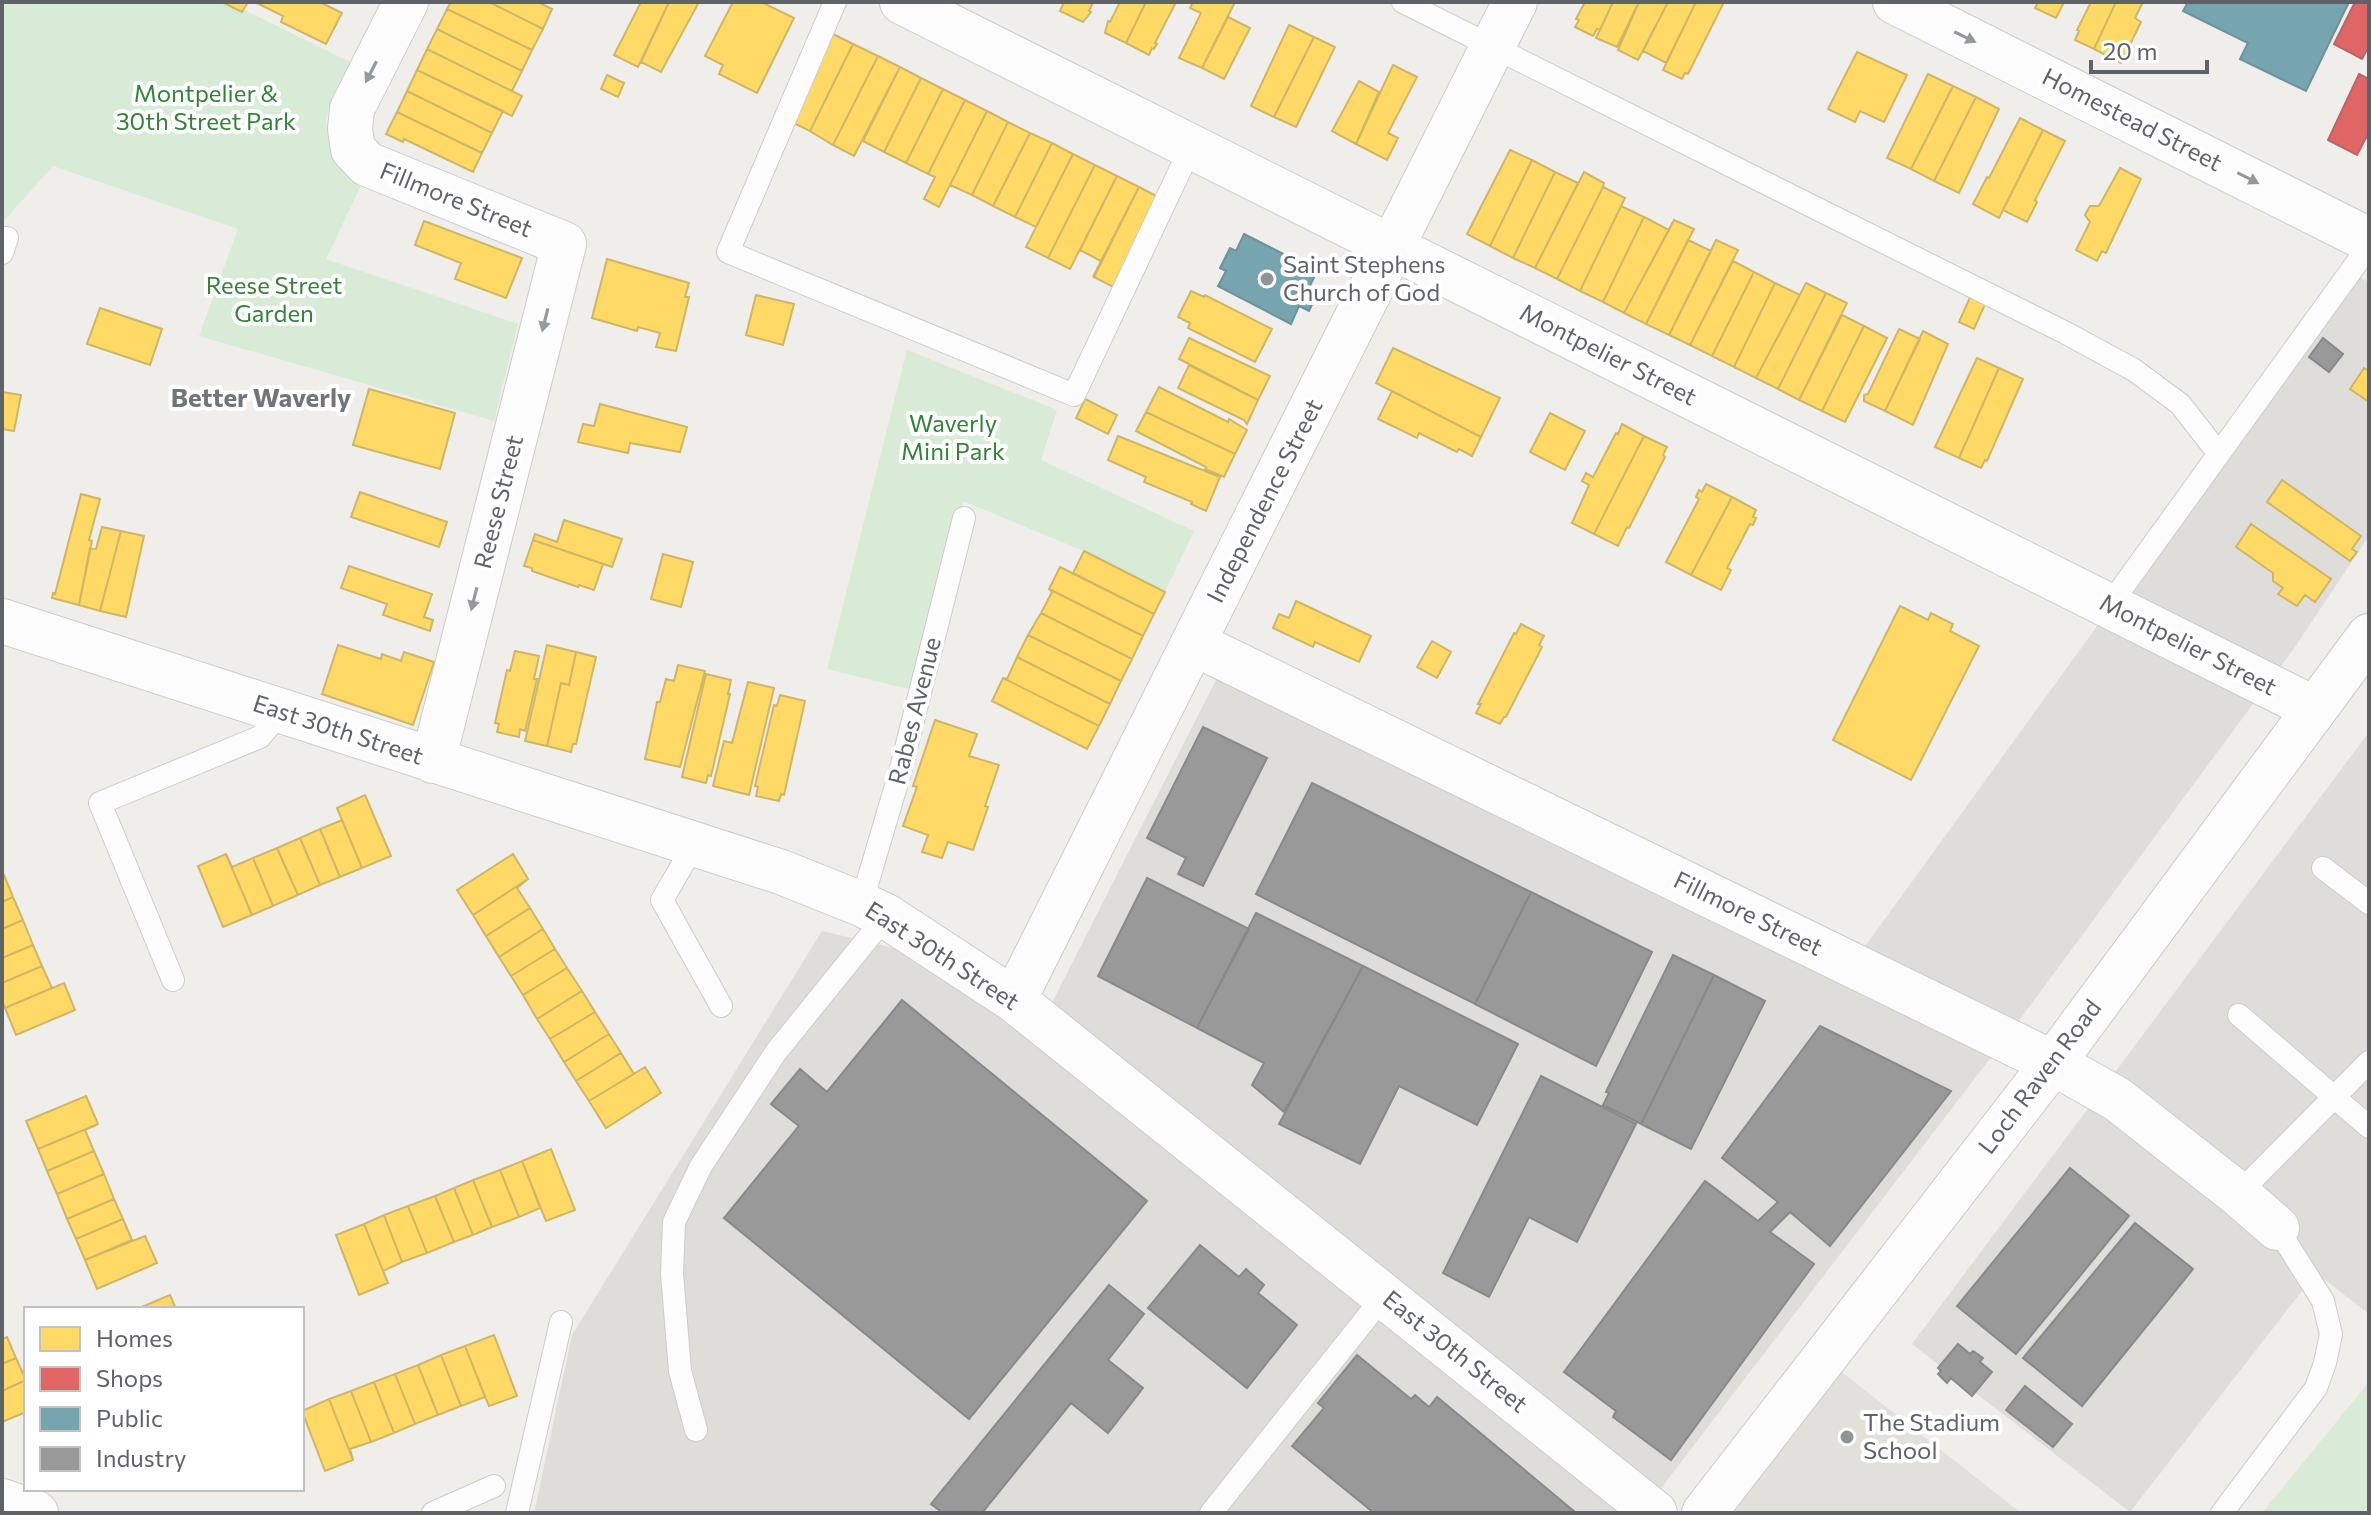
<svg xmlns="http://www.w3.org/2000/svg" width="2371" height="1515" font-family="Commissioner,sans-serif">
	<rect width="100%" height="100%" fill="#efeeea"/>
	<path fill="#dfddda" d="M2352,274L2369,282V536L2295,647L2018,1022L1642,1513H534L572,1335L822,931L898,949L1034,1038L1218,676L1840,981Z
		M2369,732V1314L2316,1273L2130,1512L1912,1344Z"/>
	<path fill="#e2e0da" d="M1829,1362L2021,1513H1710Z"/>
	<path fill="#d8ebd6" d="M2,2H228L352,63L329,108L326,120L327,133L338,158L364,179L326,259L518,324L494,421L199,336L238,229L53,166L2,223Z
		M907,350L1057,410L1041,460L1194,531L1165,592L1084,551L963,501L912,690L827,669Z
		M2369,1382V1513H2262Z"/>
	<path fill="#ffd966" stroke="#cfb667" stroke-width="2" d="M222,2H248L242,12Z
		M255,2H320L342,13L326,44L281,22L283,16Z
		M451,2H489L543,29L532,50L447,9Z
		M489,2H538L552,9L543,29Z
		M641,2H669L638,67L614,55Z
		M669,2H699L661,72L641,62Z
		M733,2H761L794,18L757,93L719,74L723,65L705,56Z
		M1064,2H1093L1089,11L1091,12L1083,22L1060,11Z
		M1120,2H1146L1126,43L1105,33L1108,21L1110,22Z
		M1146,2H1176L1155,43L1157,44L1154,49L1152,48L1149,55L1126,43Z
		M1193,2H1235L1202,68L1179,58L1201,13L1190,8Z
		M1585,2H1613L1600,30L1597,29L1593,36L1575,27L1579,20L1576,19Z
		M1613,2H1639L1617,47L1596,38Z
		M1639,2H1668L1638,60L1618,50Z
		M1668,2H1696L1666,63L1643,51Z
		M1696,2H1724L1688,74L1685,73L1682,79L1663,70Z
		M2038,2H2064L2056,18L2035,8Z
		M2091,2H2116L2094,49L2075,40L2079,31L2077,30Z
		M2116,2H2143L2135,18L2141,22L2121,63L2094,49Z
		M447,9L532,50L522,71L437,29Z
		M1228,17L1250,28L1224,79L1202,68Z
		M1289,25L1314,37L1274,117L1251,106Z
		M437,29L522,71L512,91L427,49Z
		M833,34L853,44L810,131L789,121Z
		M1314,37L1335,47L1296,127L1274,117Z
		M853,44L878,56L833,145L810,131Z
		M427,49L522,96L512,116L417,70Z
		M1857,52L1907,75L1884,122L1860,111L1855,122L1828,109Z
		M878,56L900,67L854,156L833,145Z
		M1393,65L1417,77L1388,133L1398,138L1387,160L1356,144Z
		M900,67L921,78L884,152L863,141Z
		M417,70L503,111L492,133L407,91Z
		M1928,74L1953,86L1911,169L1887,158Z
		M607,75L624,83L618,97L601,89Z
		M921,78L943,89L906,163L884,152Z
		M1359,81L1379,92L1356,144L1332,131Z
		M1953,86L1976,97L1934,181L1911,169Z
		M943,89L965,100L928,174L906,163Z
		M407,91L492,133L482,153L397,112Z
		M1976,97L1999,109L1959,193L1934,181Z
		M965,100L987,111L939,207L924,199L935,177L928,174Z
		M987,111L1008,122L972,195L950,185Z
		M397,112L482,153L473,172L404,139L403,142L386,134Z
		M2020,118L2043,130L1999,218L1973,204L1987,177L1989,178Z
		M1008,122L1030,133L993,206L972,195Z
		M2043,130L2065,141L2035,200L2037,202L2027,222L2003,210L1999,218Z
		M1030,133L1052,143L1015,217L993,206Z
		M1052,143L1073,154L1036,227L1015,217Z
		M1510,150L1532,160L1490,246L1467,234Z
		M1073,154L1095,165L1048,258L1026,247Z
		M1532,160L1555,172L1513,258L1490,246Z
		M1095,165L1117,176L1070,269L1048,258Z
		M2120,168L2141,179L2106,253L2102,251L2097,261L2076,250L2090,222L2085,215L2090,206H2099Z
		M1555,172L1578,183L1535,268L1513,258Z
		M1584,172L1604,183L1603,187L1557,279L1535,268Z
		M1117,176L1139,187L1093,277L1101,261L1080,250Z
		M1139,187L1164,200L1117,289L1094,277Z
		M1603,187L1625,198L1580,291L1557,279Z
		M1621,206L1644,217L1603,302L1580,291Z
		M1644,217L1669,230L1624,313L1603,302Z
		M1674,220L1694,229L1646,324L1624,313Z
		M424,221L522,258L506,298L455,279L461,263L415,245Z
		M1688,240L1711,251L1669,335L1646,324Z
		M1716,240L1738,250L1690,345L1669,335Z
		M607,259L689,283L685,297H689L676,351L656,347L660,333L638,327L637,331L592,318Z
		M1733,261L1754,272L1712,356L1690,345Z
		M1754,272L1775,283L1734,367L1712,356Z
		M1775,283L1800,295L1756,378L1734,367Z
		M1806,283L1826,293L1778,389L1756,378Z
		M1191,291L1204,297L1205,295L1272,329L1255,362L1188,328L1190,323L1178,317Z
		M1826,293L1847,303L1799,400L1778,389Z
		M756,295L794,304L783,345L746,335Z
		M1971,295L1986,302L1974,329L1959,322Z
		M100,308L162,329L150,365L87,344Z
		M1842,315L1864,326L1822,411L1799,400Z
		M1864,326L1887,338L1845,422L1822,411Z
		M1899,329L1920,339L1885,411L1864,401V395L1868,394Z
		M1923,331L1948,344L1913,425L1885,411Z
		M1189,338L1270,376L1258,400L1179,359Z
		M1393,348L1500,398L1481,437L1376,383Z
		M1977,358L1999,368L1959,458L1935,447Z
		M1189,365L1258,400L1247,424L1244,420L1178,388Z
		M1999,368L2023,379L1987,461L1985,460L1981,468L1959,458Z
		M2364,368L2369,371V402L2350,389Z
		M1159,387L1228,422L1229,419L1247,430L1235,454L1146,412Z
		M369,389L455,413L440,469L353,445Z
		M1392,391L1481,437L1472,456L1459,449L1457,452L1419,433L1417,438L1378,419Z
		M2,392L21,395L14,431L2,429Z
		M1085,399L1117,415L1108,434L1076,418Z
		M600,404L687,427L680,452L630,443L628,453L578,442L583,424L594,426Z
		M1146,412L1235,454L1224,477L1205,469L1206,467L1136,431Z
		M1550,413L1585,431L1565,470L1530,452Z
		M1622,424L1644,436L1594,534L1572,523L1589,485L1582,481L1586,473L1593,477L1616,433L1618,434Z
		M1118,436L1220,477L1206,511L1191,504L1192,502L1144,482L1146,477L1108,460Z
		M1644,436L1667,447L1663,455L1665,457L1629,528L1627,527L1618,546L1594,534Z
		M2282,480L2361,536L2352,549L2357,552L2350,561L2267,502Z
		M1706,484L1732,497L1691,575L1666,562L1699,499L1696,497L1699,490L1702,492Z
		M360,492L447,522L439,547L351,517Z
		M81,494L100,499L89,540L92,541L79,605L52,598L53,593L55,594Z
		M1732,497L1756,510L1753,517L1756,518L1753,525L1750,524L1727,568L1731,570L1721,590L1691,575Z
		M564,520L622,539L612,567L533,540L535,534L557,542Z
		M2251,524L2331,579L2315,602L2305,595L2297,606L2278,594L2283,588L2273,581V573L2236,547Z
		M102,527L121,531L100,611L79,605L90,548L96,549Z
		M121,531L144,536L126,617L100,611Z
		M533,540L612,567L603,564L594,590L579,585L578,587L532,571V568L524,566Z
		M1084,551L1165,592L1154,614L1073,573Z
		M663,554L693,562L681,607L651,599Z
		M349,566L432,594L424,617L433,620L430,631L383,615L387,604L341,588Z
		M1060,567L1154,614L1143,636L1049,589Z
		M1049,589L1143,636L1132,659L1041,613L1052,592Z
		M1296,601L1371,636L1359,662L1315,642L1313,647L1273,628L1279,614L1289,618Z
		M1900,606L1928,620L1931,613L1953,624L1950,631L1979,646L1911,780L1833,740Z
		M1041,613L1132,659L1121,681L1028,635Z
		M1521,624L1544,636L1539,645L1542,647L1506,717H1504L1500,724L1476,713L1481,704H1478L1514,633L1516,634Z
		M1028,635L1121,681L1110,704L1017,657Z
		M1432,641L1451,652L1437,678L1417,667Z
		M338,645L381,659L382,654L401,661L404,652L434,662L413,725L322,694Z
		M547,645L576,652L569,685L561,683L547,746L525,741Z
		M515,651L539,656L534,679H537L525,731L520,729L519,737L497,732L499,724L495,723L507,670L510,671Z
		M576,652L596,657L576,744H573L571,752L547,746L561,683L569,685Z
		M1017,657L1110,704L1099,726L1003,678L1007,679Z
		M678,665L705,671L680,767L645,759L657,702H660L666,679L674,681Z
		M706,674L731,680L728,694H730L711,776L708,775L706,783L682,777Z
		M1003,678L1099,726L1087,749L992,701Z
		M748,682L774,688L749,795L713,786L724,741L732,743Z
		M780,695L805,701L784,795L781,794L779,801L756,796L758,787L755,786L774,705L777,706Z
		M935,720L977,734L969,756L999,765L985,806L988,807L973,850L948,842L942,858L922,852L928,835L903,826L917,787L913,786Z
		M365,795L391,856L362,868L337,808Z
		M342,820L362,868L340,877L320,829Z
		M320,829L340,877L320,885L300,838Z
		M300,838L320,885L298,895L277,848Z
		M277,848L298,895L273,906L253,858Z
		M226,854L252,915L223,927L198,866Z
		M226,854L232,867L253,858L273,906L252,915Z
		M513,854L528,879L473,915L457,890Z
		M4,875L13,897L2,902V876Z
		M528,879L517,888L530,908L486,936L473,915Z
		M13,897L23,920L2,929V902Z
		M530,908L543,929L499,957L486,936Z
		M23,920L33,945L2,958V929Z
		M543,929L555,949L511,976L499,957Z
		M33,945L42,966L2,983V958Z
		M555,949L567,968L523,995L511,976Z
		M42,966L52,988L5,1008L2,1001V983Z
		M567,968L582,991L537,1019L523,995Z
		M64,983L75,1010L16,1035L5,1008Z
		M582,991L595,1012L550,1039L537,1019Z
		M595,1012L609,1034L564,1062L550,1039Z
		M609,1034L621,1053L576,1081L564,1062Z
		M621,1053L634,1074L589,1101L576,1081Z
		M645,1067L661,1093L606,1128L589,1101Z
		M86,1096L98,1124L38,1149L26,1121Z
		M98,1124L85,1130L94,1151L47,1171L38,1149Z
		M551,1149L575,1210L546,1221L522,1161Z
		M94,1151L104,1174L57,1194L47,1171Z
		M522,1161L540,1208L519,1217L500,1170Z
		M500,1170L519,1217L492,1227L473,1180Z
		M104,1174L114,1199L67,1219L57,1194Z
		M473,1180L492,1227L473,1235L454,1188Z
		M454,1188L473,1235L454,1242L435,1196Z
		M435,1196L454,1242L427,1253L408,1206Z
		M114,1199L123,1219L76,1239L67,1219Z
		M408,1206L427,1253L402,1262L384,1215Z
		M384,1215L402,1262L383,1271L388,1283L364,1224Z
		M123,1219L132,1240L85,1260L76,1239Z
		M364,1224L388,1283L359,1295L336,1235Z
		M145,1236L157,1263L97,1289L85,1260Z
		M170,1295L176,1309H137Z
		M494,1335L517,1396L489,1406L465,1346Z
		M7,1337L16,1358L2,1364V1339Z
		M465,1346L485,1397L461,1406L441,1355Z
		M441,1355L461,1406L438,1415L418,1365Z
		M16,1358L26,1380L2,1391V1364Z
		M418,1365L438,1415L415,1424L395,1374Z
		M395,1374L415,1424L394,1433L374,1382Z
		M26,1380V1412L2,1422V1391Z
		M374,1382L394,1433L371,1442L351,1391Z
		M351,1391L371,1442L350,1449L353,1460L329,1399Z
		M329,1399L353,1460L325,1471L302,1411Z"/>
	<path fill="#e06666" stroke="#b96567" stroke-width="2" d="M2355,2L2369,3V46L2362,59L2334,44Z
		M2359,74L2369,79V132L2357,155L2328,140Z"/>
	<path fill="#76a5af" stroke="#6f919a" stroke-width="2" d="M2188,2H2349L2306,91L2240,59L2248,43L2183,11Z
		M1244,234L1317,271L1308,290L1317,294L1309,311L1299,306L1291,324L1218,286L1226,271L1220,268L1230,248L1236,251Z"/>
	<path fill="#999" stroke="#88898a" stroke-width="2" d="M2323,338L2343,354L2329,372L2309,357Z
		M1203,727L1267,758L1203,886L1178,874L1186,858L1147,838Z
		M1312,783L1531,892L1475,1004L1256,894Z
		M1147,878L1249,929L1197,1028L1098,976Z
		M1531,892L1652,952L1596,1066L1475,1004Z
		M1256,913L1363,966L1284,1112L1252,1085L1264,1063L1197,1028Z
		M1673,955L1714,975L1641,1124L1603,1105L1609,1093L1606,1092Z
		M1363,966L1518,1044L1477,1125L1399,1086L1360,1164L1279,1124Z
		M1714,975L1765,1001L1691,1149L1641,1124Z
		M902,1000L1147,1201L969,1419L724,1218L799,1126L771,1104L800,1069L827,1092Z
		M1820,1026L1951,1091L1830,1246L1790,1212L1770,1232L1814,1264L1671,1460L1613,1417L1616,1411L1564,1372L1705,1181L1758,1221L1778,1202L1722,1158Z
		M1541,1076L1636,1124L1577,1242L1529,1217L1489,1297L1443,1273Z
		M2070,1168L2129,1216L2016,1354L1957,1306Z
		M2135,1223L2193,1269L2082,1406L2023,1358Z
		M1200,1245L1239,1277L1246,1269L1264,1285L1258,1293L1297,1325L1247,1388L1148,1308Z
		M1109,1285L1144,1314L1108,1360L1143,1388L1108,1433L1071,1403L982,1513H943L931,1504Z
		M1958,1344L1970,1354L1973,1351L1983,1358L1980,1362L1992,1372L1972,1396L1951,1378L1947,1383L1938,1374L1941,1371L1938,1368Z
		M1357,1355L1411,1399L1415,1395L1429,1407L1437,1397L1575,1512L1374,1513L1292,1446L1324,1408L1318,1403Z
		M2025,1386L2072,1424L2053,1447L2006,1410Z"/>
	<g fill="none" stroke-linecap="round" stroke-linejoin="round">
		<defs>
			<path id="service" d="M835,2L728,252L1074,395L1191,147
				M1403,2L2066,333L2134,370L2180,404L2219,454
				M2,253L7,238
				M2109,606L2369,246
				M694,845L662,900L721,1006
				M2323,868L2369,903
				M861,904L899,776L964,518
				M173,980L100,803L260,737L271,724L277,710
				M2239,1015L2369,1127
				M2238,1194L2369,1062
				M696,1430L680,1371L672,1274L674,1222L701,1166L776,1052L886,916
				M433,1513L494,1486
				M517,1513L561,1322
				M1211,1513L1384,1296
				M2222,1513L2316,1388L2325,1363L2331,1334L2323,1301L2277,1228"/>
			<path id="minor" d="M406,2L352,109L350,129L353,149L367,164L564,244L433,761
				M902,2L2315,709
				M1895,2L2369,240
				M2,621L781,872L861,904L886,916L1014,1000L1655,1513
				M1193,643L2053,1063L2117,1099L2238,1194L2277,1228
				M1014,1000L1515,2"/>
			<path id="tertiary" d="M2,1501L36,1513"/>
			<path id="secondary" d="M1704,1513L2053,1063L2369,636"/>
		</defs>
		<use href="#service" stroke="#cbcccc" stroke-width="24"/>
		<use href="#minor" stroke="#cbcccc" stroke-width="46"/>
		<use href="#tertiary" stroke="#cbcccc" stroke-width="46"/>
		<use href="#secondary" stroke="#cacacb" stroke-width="46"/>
		<use href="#service" stroke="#fdfcfc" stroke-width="22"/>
		<use href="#minor" stroke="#fdfcfc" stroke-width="44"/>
		<use href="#tertiary" stroke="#fdfcfc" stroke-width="44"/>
		<use href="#secondary" stroke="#fdfcfc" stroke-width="44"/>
	</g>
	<defs><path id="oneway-solid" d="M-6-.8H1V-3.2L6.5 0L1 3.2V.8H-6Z" transform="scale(2)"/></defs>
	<g fill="#96999c">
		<use href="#oneway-solid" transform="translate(1965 37) rotate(26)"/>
		<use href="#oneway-solid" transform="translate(371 72) rotate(117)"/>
		<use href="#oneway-solid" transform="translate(2248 178) rotate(27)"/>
		<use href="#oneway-solid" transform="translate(545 320) rotate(104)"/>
		<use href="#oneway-solid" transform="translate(474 599) rotate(104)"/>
	</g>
	<g fill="#919496" stroke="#fff" stroke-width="3">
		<circle cx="1267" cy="279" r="8"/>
		<circle cx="1847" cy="1437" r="8"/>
	</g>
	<g text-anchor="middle" stroke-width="8" stroke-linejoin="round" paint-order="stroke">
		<g font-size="24" fill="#348238" stroke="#fff">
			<text x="206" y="102">Montpelier &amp;<tspan x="206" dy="28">30th Street Park</tspan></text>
			<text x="274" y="294">Reese Street<tspan x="274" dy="28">Garden</tspan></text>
			<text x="953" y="432">Waverly<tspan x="953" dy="28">Mini Park</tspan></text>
		</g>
		<g font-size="24" fill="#5f6368" stroke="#fff">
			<text transform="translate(2132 120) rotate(27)" y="8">Homestead Street</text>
			<text transform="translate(456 200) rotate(22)" y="8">Fillmore Street</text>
			<text transform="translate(1608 355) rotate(27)" y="8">Montpelier Street</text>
			<text transform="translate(1265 501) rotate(-63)" y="8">Independence Street</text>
			<text transform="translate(499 502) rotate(-76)" y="8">Reese Street</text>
			<text transform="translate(2188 645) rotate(27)" y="8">Montpelier Street</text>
			<text transform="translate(915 711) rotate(-76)" y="8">Rabes Avenue</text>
			<text transform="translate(338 730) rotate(18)" y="8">East 30th Street</text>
			<text transform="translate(1748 914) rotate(26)" y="8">Fillmore Street</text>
			<text transform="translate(942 956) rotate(33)" y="8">East 30th Street</text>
			<text transform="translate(2040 1077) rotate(-53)" y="8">Loch Raven Road</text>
			<text transform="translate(1455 1352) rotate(39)" y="8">East 30th Street</text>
		</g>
		<g font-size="24" fill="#5f6368" stroke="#fff" text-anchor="start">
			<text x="1283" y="273">Saint Stephens<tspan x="1283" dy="28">Church of God</tspan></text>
			<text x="1863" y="1431">The Stadium<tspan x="1863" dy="28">School</tspan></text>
		</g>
		<g font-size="26" font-weight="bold" fill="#70757a" stroke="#fff">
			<text x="261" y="407">Better Waverly</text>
		</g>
	</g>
	<rect width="2371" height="1515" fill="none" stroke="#5f6368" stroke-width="8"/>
	<rect x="24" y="1307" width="280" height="184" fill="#ffffff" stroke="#bfc1c3" stroke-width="2"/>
	<rect x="40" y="1327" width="40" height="24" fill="#ffd966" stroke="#bfc1c3" stroke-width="2"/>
	<text x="96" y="1347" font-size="24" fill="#5f6368">Homes</text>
	<rect x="40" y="1367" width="40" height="24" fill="#e06666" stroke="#bfc1c3" stroke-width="2"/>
	<text x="96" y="1387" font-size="24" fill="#5f6368">Shops</text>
	<rect x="40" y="1407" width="40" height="24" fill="#76a5af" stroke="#bfc1c3" stroke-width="2"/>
	<text x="96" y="1427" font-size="24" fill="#5f6368">Public</text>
	<rect x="40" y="1447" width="40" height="24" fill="#999999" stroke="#bfc1c3" stroke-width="2"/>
	<text x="96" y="1467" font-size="24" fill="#5f6368">Industry</text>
	<path d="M2091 60v12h116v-12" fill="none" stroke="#5f6368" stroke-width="4"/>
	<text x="2103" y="60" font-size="24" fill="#5f6368" stroke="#ffffff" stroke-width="6" paint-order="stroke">20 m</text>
</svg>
